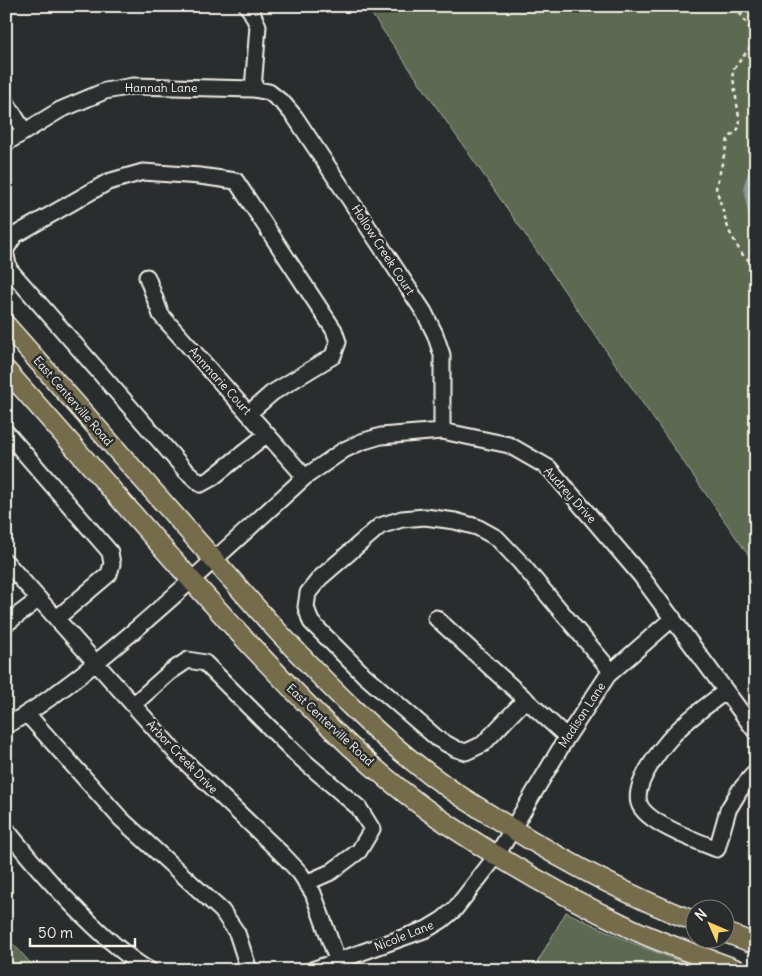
<svg xmlns="http://www.w3.org/2000/svg" width="762" height="976" font-family="Delius,sans-serif">
	<rect width="100%" height="100%" fill="#2a2d2e"/>
	<filter id="ink" filterUnits="userSpaceOnUse"><feTurbulence type="fractalNoise" baseFrequency=".02" numOctaves="2"/><feDisplacementMap in="SourceGraphic" scale="10" xChannelSelector="R" yChannelSelector="G"/><feConvolveMatrix kernelMatrix="1 2 1 2 8 2 1 2 1" color-interpolation-filters="sRGB"/></filter>
	<g filter="url(#ink)">
		<path fill="#5d6951" stroke="#a8ad9c" d="M366,6H756V566Z
			M566,912L630,942L702,970H533Z
			M6,936L37,970H6Z"/>
		<g fill="none" stroke-linecap="round" stroke-linejoin="round">
			<path stroke="#8d9b9e" stroke-width="4.5" d="M756,155L746,186L752,227L756,235"/>
			<defs>
				<path id="minor" d="M247,6L251,11L258,26L253,89
					M6,102L24,131
					M6,143L60,110L105,91L133,86L253,89L269,92L284,104L295,117L386,254L424,312L435,334L442,355V431
					M6,249L15,235L108,182L143,172L200,176L236,181L334,330L338,342L333,356L272,393L249,413
					M6,256L9,269L185,470L201,484L212,478L267,434
					M147,277L161,315L305,477
					M6,432L110,552L112,564L109,574L57,618
					M6,562L177,754L283,855L300,873L313,893L338,962
					M436,618L567,737
					M6,624L39,599
					M726,691C709,704 690,717 675,733C662,747 633,783 639,803C645,823 699,842 717,849L728,810L740,790L756,771
					M526,699L483,744L466,752L456,749L438,739L364,675L311,622L306,607L308,593L320,578L380,526L402,519L425,517L455,521L477,527L497,538L519,561L611,671
					M133,705L170,672L188,660L205,663L297,755L359,808L372,829L359,851L331,872L306,883
					M27,714L121,819L222,911L237,933L249,970
					M6,726C51,701 96,663 135,630C193,580 249,528 305,477L344,450L361,442L381,436L442,431L509,445L549,468L641,576L756,732
					M6,829C37,869 71,906 109,940C122,951 134,962 149,970
					M312,970L427,929L442,920L455,909L497,855L567,737L608,675L673,618"/>
				<path id="major" d="M6,325L269,622C321,678 380,740 443,784C463,799 485,811 506,825C566,862 628,896 694,921
					M6,370C85,458 160,547 240,634C299,697 359,761 430,812C493,856 561,895 630,928C665,945 702,956 738,970
					M724,932L756,944"/>
			</defs>
			<use href="#minor" stroke="#f4f1e8" stroke-width="19"/>
			<use href="#major" stroke="#f4f1e8" stroke-width="22"/>
			<path stroke="#f4f1e8" stroke-width="2.5" stroke-dasharray="4 4" stroke-linecap="butt" d="M735,6L754,34L755,41L732,71L740,124L738,129L728,139L716,188L729,231L741,253L756,267"/>
			<use href="#minor" stroke="#2a2d2e" stroke-width="15"/>
			<use href="#major" stroke="#746c4b" stroke-width="19"/>
		</g>
	</g>
	<g text-anchor="middle" stroke-width="5" stroke-linejoin="round" paint-order="stroke">
		<g font-size="12" fill="#f4f1e8" stroke="#2a2d2e">
			<text x="161" y="92">Hannah Lane</text>
			<text transform="translate(383 250) rotate(57)" y="4">Hollow Creek Court</text>
			<text transform="translate(220 381) rotate(48)" y="4">Annmarie Court</text>
			<text transform="translate(73 401) rotate(49)" y="4">East Centerville Road</text>
			<text transform="translate(570 495) rotate(48)" y="4">Audrey Drive</text>
			<text transform="translate(582 715) rotate(-57)" y="4">Madison Lane</text>
			<text transform="translate(330 725) rotate(43)" y="4">East Centerville Road</text>
			<text transform="translate(182 757) rotate(46)" y="4">Arbor Creek Drive</text>
			<text transform="translate(404 936) rotate(-22)" y="4">Nicole Lane</text>
		</g>
	</g>
	<rect width="762" height="976" fill="none" stroke="#2a2d2e" stroke-width="25"/>
	<rect x="12" y="12" width="737" height="951" fill="none" stroke="#f4f1e8" stroke-width="2" filter="url(#ink)"/>
	<g transform="translate(710 924) rotate(315)"><circle r="24" fill="#2a2d2e" stroke="#7b7b78"/>
	<path d="M0-4L9 19L0 12L-9 19Z" fill="#ffd166"/>
	<text y="-8" font-size="14" font-weight="bold" text-anchor="middle" fill="#f4f1e8">N</text>
	</g>
	<path d="M30 938v8h105v-8" fill="none" stroke="#f4f1e8" stroke-width="2.5"/>
	<text x="38" y="938" font-size="15" fill="#f4f1e8" stroke="#2a2d2e" stroke-width="4" paint-order="stroke">50 m</text>
</svg>
